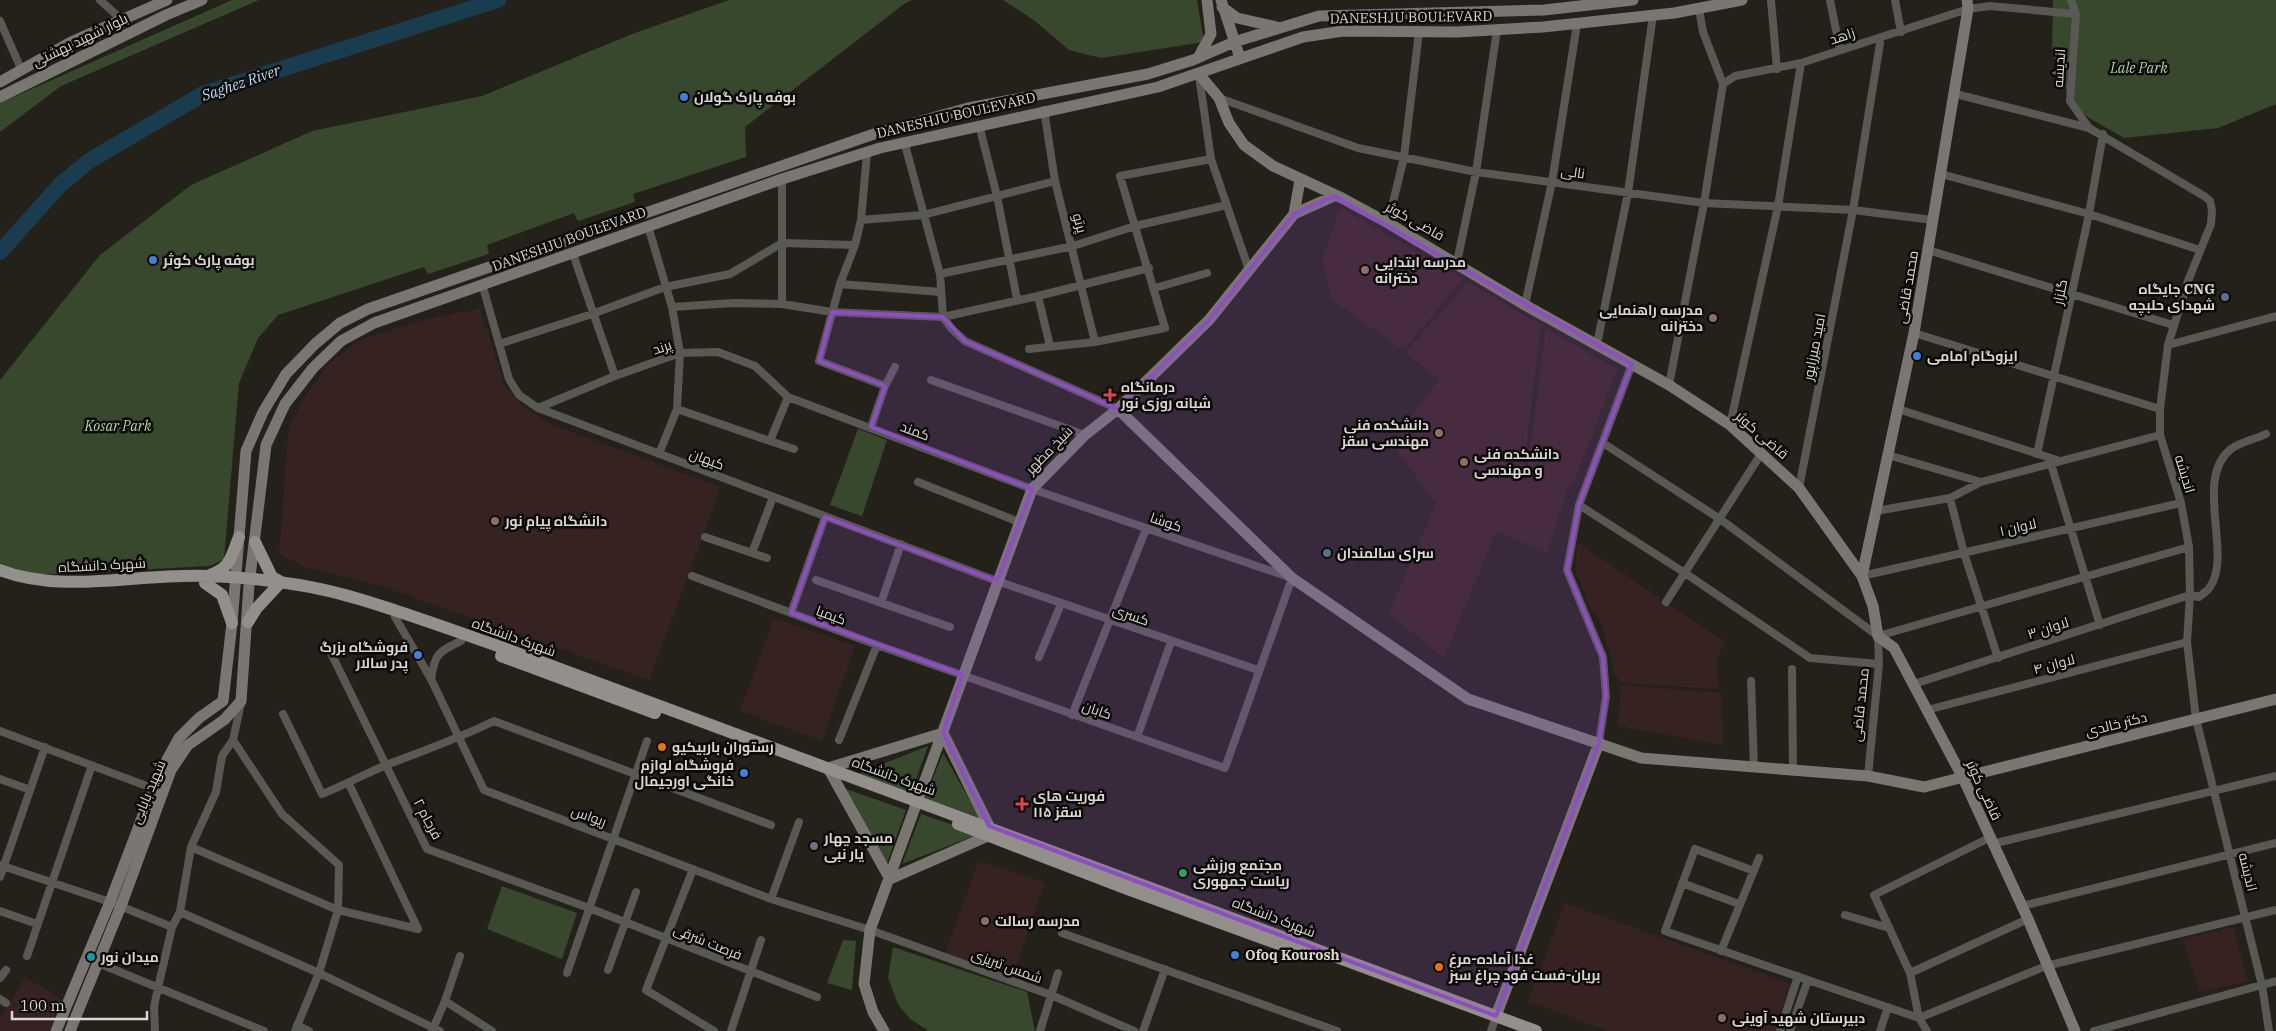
<svg xmlns="http://www.w3.org/2000/svg" width="2276" height="1031" font-family="'IBM Plex Serif',Cairo,serif">
	<rect width="100%" height="100%" fill="#24211b"/>
	<path fill="#362321" d="M1341,208L1463,279L1403,350L1331,299L1322,258Z
		M1468,282L1541,325L1522,479L1526,480L1546,329L1617,369L1572,486L1557,485L1568,487L1547,553L1496,531L1444,659L1389,613L1436,504L1392,444L1439,379L1405,353Z
		M480,309L505,386L522,406L552,425L721,487L649,680L381,586L305,567L279,554L289,426L306,395L329,363L360,340L426,319Z
		M1577,542L1725,642L1717,660L1719,689L1621,683L1615,674L1601,623L1589,605L1576,571Z
		M774,618L855,646L822,741L740,711Z
		M1621,685L1721,693L1723,745L1618,726Z
		M979,861L1045,883L1012,977L945,953Z
		M1565,903L1791,984L1775,1031H1608L1528,1001Z
		M2233,927L2248,981L2200,992L2182,939Z
		M25,977L61,999L49,1031H0V1020Z"/>
	<path fill="#37482d" d="M232,0H259L61,86L0,132V103Z
		M729,0H912L904,4L745,127L746,157L633,194L635,202L578,221L574,213L487,245L489,254L428,274L424,267L278,315L258,338L239,383L224,559L210,566L38,575L0,564V380L100,255L191,185L312,131L482,96L632,34Z
		M1003,0H1197L1204,42L1101,58L1069,50L1035,21Z
		M2053,0H2276V104L2218,128L2124,138L2089,118L2070,101L2052,51Z
		M858,429L887,440L862,516L830,505Z
		M928,746L911,793L855,775Z
		M943,753L980,818L925,798Z
		M846,789L906,810L887,863Z
		M921,814L979,834L902,864Z
		M502,886L577,913L562,959L487,929Z
		M843,940L856,941L852,990L827,983Z
		M893,947L1027,992L1035,1031H929L910,1019L898,1004L888,978Z"/>
	<g fill="none" stroke-linecap="round" stroke-linejoin="round">
		<path stroke="#1a3c4f" stroke-width="16" d="M0,252L60,185L89,161L203,94L498,0"/>
		<path stroke="#5a5855" stroke-width="8" d="M100,0L122,20
			M1771,0L1777,69
			M1830,0L1840,50
			M1895,0L1901,32
			M2071,0L2076,14L2070,101L2089,128L2204,196L2210,201L2212,210L2211,224L2188,281L2168,345L2160,409V435L2181,503L2189,547L2190,595L2187,642L2196,719L2262,985L2269,1031
			M1699,9L1703,32L1723,84
			M0,21L22,71
			M1199,76L1211,159L1249,270
			M1723,84L1735,76L1801,63L1968,9L1990,6L2076,14
			M1956,94L2089,128
			M1219,98L1358,148L1476,172L1704,203L1853,210L1933,220
			M1044,110L1055,181L1095,342
			M979,125L997,196L1017,299
			M904,141L940,274L943,317L1038,296L1149,268
			M867,153L861,220L855,245L840,284L819,361L885,386
			M1941,174L2089,214L2200,250
			M861,220L923,215L1055,181
			M1388,223L1404,157L1419,32
			M648,226L672,307L680,353L677,409
			M1928,250L2173,325
			M573,254L615,376
			M1457,262L1476,172L1497,30
			M940,274L1073,246L1135,226L1227,205
			M840,284L941,292
			M483,287L509,379L519,395L538,408L997,581L1258,670
			M1155,288L1207,273
			M1038,296L1050,346
			M782,304V179
			M1525,305L1552,182L1577,24
			M672,307L734,303L782,304L832,312L943,317L952,329L965,341L1118,409
			M1914,333L2160,409
			M499,344L592,314L665,287L730,274L782,243L855,245
			M1597,344L1628,193L1653,15
			M2168,345L2276,316
			M1029,349L1095,342L1165,328L1120,176L1211,159
			M931,380L1085,435
			M1669,385L1704,203L1723,84
			M538,408L615,376L680,353L718,352L755,366L788,397L1032,489L1292,578L1225,768L877,645L692,576
			M1898,409L2060,461
			M1730,425L1778,206L1801,63
			M871,427L885,386L895,367
			M770,441L794,449
			M1603,443L1720,519L1878,636
			M659,454L677,409L770,441L788,397
			M2037,454L2089,214L2103,134
			M1888,455L1981,482
			M2051,464L2100,625
			M918,482L1019,522
			M1799,488L1853,210L1881,37
			M1950,498L1964,553L1998,658
			M1579,505L1685,573L1810,658L1879,664
			M1876,511L1950,498L1981,482L2160,435
			M705,537L767,558
			M752,553L773,497
			M1862,576L2181,503
			M816,580L950,627
			M1666,602L1761,454
			M881,603L901,544
			M791,613L825,517
			M395,617L431,679L484,790L771,899L870,930L1051,995L1134,1031
			M1878,636L2189,547
			M329,649L427,849L589,908L817,997
			M1039,657L1061,604
			M1792,669L1793,770
			M431,679C435,653 438,652 461,641
			M1751,681L1754,768
			M1914,684L2190,595L2199,597C2202,594 2208,591 2210,587C2233,553 2193,479 2231,449C2240,442 2256,439 2266,434
			M1927,710L2187,642
			M283,714L322,794C345,785 366,773 389,764C425,750 460,738 494,721L771,825
			M1072,715L1146,529
			M0,731L152,788
			M1137,737L1171,642
			M233,740L282,814L339,865L338,910L319,973L440,1031
			M839,740L877,645
			M1599,743L1606,696L1603,657L1567,570L1579,505L1632,364
			M1868,776L1879,664L1878,636
			M0,779L25,788
			M349,784L418,929
			M1992,844L2276,776
			M191,847L338,910L418,929
			M0,865L110,902L172,927
			M693,869L646,990L714,1031
			M1754,871L1695,849L1665,931L1808,980
			M0,877L45,747
			M1682,883L1739,904
			M771,899L799,822
			M2022,906L2276,843
			M0,911L37,924
			M180,912L319,973L295,1031
			M1845,915L1889,928
			M1062,933L1337,1031
			M1721,951L1759,858
			M27,956L92,765
			M98,963L264,1031
			M608,970L636,892
			M567,973L647,741
			M1910,973L2028,919
			M0,978L6,970
			M0,999L6,1003
			M445,1001L492,1031
			M297,1025L309,1031
			M155,1031L154,1007L158,988L172,927L180,912L191,847L216,792L222,756L233,740L241,703
			M432,1031L445,1001L460,956
			M731,1031L761,940
			M1040,1031L1058,973
			M1143,1031L1165,969
			M1491,1031L1496,1016
			M1780,1031L1798,976
			M1790,1031L1808,980L1919,1018L2046,966L2276,910
			M1880,1031L1888,1007
			M1927,1031L1919,1018L1910,973L1874,895L1989,838
			M2094,1031L2276,981"/>
		<path stroke="#7a7773" stroke-width="11" d="M1221,0L1240,58
			M1222,7L1237,18L1277,27
			M1198,58L1211,34L1207,0
			M1199,74L1219,98L1229,123L1244,145L1273,166L1342,198L1388,223L1525,305L1669,385L1730,425L1799,488L1862,576L1873,606L1878,636L1894,648L1963,778L2028,919L2075,1031
			M0,82L71,42L167,0
			M0,97L166,15L202,0
			M1300,180L1294,214L1334,196
			M1118,409L1292,578L1468,699L1641,758L1868,776L1924,787L2276,699
			M1862,576L1914,333L1968,9L1967,0
			M943,733L989,826L988,836L890,879L828,768Z
			M1496,1016L1599,743
			M56,1031L110,902L158,776L179,738L199,718L223,701L232,623L246,451L263,412L286,374L315,344L340,323L368,309L874,134L968,108L1148,74L1193,60L1234,42L1319,16L1544,10L1633,0
			M70,1031L121,906L171,770L188,745L224,720L241,701L249,585L266,445L285,404L313,368L341,341L374,323L782,179L880,148L1158,87L1303,37L1343,31L1457,32L1543,27L1674,13L1742,0
			M884,1031L873,1012L864,984L870,930L1032,489L1085,435L1118,409L1209,320L1294,214"/>
		<path stroke="#938f8a" stroke-width="12" d="M255,542L272,577L281,582
			M0,570C65,595 141,572 210,576C260,578 310,584 359,599C406,613 452,630 498,646L1536,1031
			M210,575C231,568 231,556 239,537
			M205,583L222,595L232,623
			M248,622L256,609L281,582
			M501,656L655,713
			M958,824L1127,889L1312,956"/>
	</g>
	<path fill="#8e4ec3" fill-opacity="0.2" stroke="#8e4ec3" stroke-width="4" stroke-linejoin="round" d="M1334,196L1632,364L1579,505L1567,570L1603,657L1606,696L1599,743L1496,1016L989,826L943,733L962,675L791,613L825,517L997,581L1032,489L871,427L885,386L819,361L832,312L943,317L965,341L1118,409L1209,320L1294,214Z"/>
	<g fill="#3f7fe0" stroke="#0c0a08" stroke-width="2">
		<circle cx="684" cy="97" r="5"/>
		<circle cx="153" cy="260" r="5"/>
		<circle cx="1917" cy="356" r="5"/>
		<circle cx="418" cy="655" r="5"/>
		<circle cx="744" cy="773" r="5"/>
		<circle cx="1235" cy="955" r="5"/>
	</g>
	<g fill="#8d6e63" stroke="#0c0a08" stroke-width="2">
		<circle cx="1365" cy="270" r="5"/>
		<circle cx="1713" cy="318" r="5"/>
		<circle cx="1439" cy="433" r="5"/>
		<circle cx="1464" cy="462" r="5"/>
		<circle cx="495" cy="521" r="5"/>
		<circle cx="985" cy="921" r="5"/>
		<circle cx="1722" cy="1018" r="5"/>
	</g>
	<g fill="#5c6f8a" stroke="#0c0a08" stroke-width="2">
		<circle cx="2225" cy="297" r="5"/>
		<circle cx="1327" cy="553" r="5"/>
	</g>
	<g fill="#e0444e" stroke="#0c0a08" stroke-width="2">
		<path d="M1107.5 387.5h5v5h5v5h-5v5h-5v-5h-5v-5h5z"/>
		<path d="M1019.5 796.5h5v5h5v5h-5v5h-5v-5h-5v-5h5z"/>
	</g>
	<g fill="#e8710a" stroke="#0c0a08" stroke-width="2">
		<circle cx="662" cy="747" r="5"/>
		<circle cx="1439" cy="967" r="5"/>
	</g>
	<circle fill="#6b7280" stroke="#0c0a08" stroke-width="2" cx="814" cy="846" r="5"/>
	<circle fill="#2e9e5b" stroke="#0c0a08" stroke-width="2" cx="1183" cy="873" r="5"/>
	<circle fill="#0f9aa8" stroke="#0c0a08" stroke-width="2" cx="91" cy="957" r="5"/>
	<g text-anchor="middle" stroke-width="5" stroke-linejoin="round" paint-order="stroke">
		<g font-size="14" fill="#d9d6d3" stroke="#0c0a08">
			<text transform="translate(1411 17) rotate(-1)" y="5">DANESHJU BOULEVARD</text>
			<text transform="translate(1842 36) rotate(-18)" y="5">زاهد</text>
			<text transform="translate(80 40) rotate(-26)" y="5">بلوار شهید بهشتی</text>
			<text transform="translate(2059 68) rotate(-86)" y="5">اندیشه</text>
			<text transform="translate(956 115) rotate(-13)" y="5">DANESHJU BOULEVARD</text>
			<text transform="translate(1573 172) rotate(8)" y="5">نالی</text>
			<text transform="translate(1415 221) rotate(29)" y="5">قاضی کوثر</text>
			<text transform="translate(1080 223) rotate(75)" y="5">پرتو</text>
			<text transform="translate(569 239) rotate(-20)" y="5">DANESHJU BOULEVARD</text>
			<text transform="translate(1907 287) rotate(-80)" y="5">محمد قاضی</text>
			<text transform="translate(2060 292) rotate(-78)" y="5">گلزار</text>
			<text transform="translate(662 347) rotate(-19)" y="5">پرند</text>
			<text transform="translate(1814 347) rotate(-79)" y="5">امید میرزاپور</text>
			<text transform="translate(915 431) rotate(21)" y="5">کمند</text>
			<text transform="translate(1762 435) rotate(41)" y="5">قاضی کوثر</text>
			<text transform="translate(1049 450) rotate(-46)" y="5">شیخ مظهر</text>
			<text transform="translate(707 459) rotate(21)" y="5">کیهان</text>
			<text transform="translate(2185 474) rotate(73)" y="5">اندیشه</text>
			<text transform="translate(1166 522) rotate(19)" y="5">کوشا</text>
			<text transform="translate(2018 527) rotate(-13)" y="5">لاوان ۱</text>
			<text transform="translate(102 565) rotate(-3)" y="5">شهرک دانشگاه</text>
			<text transform="translate(831 615) rotate(20)" y="5">کیمیا</text>
			<text transform="translate(1131 615) rotate(19)" y="5">کسری</text>
			<text transform="translate(2048 628) rotate(-18)" y="5">لاوان ۳</text>
			<text transform="translate(514 637) rotate(20)" y="5">شهرک دانشگاه</text>
			<text transform="translate(2054 664) rotate(-15)" y="5">لاوان ۴</text>
			<text transform="translate(1860 705) rotate(-84)" y="5">محمد قاضی</text>
			<text transform="translate(1097 710) rotate(19)" y="5">کابان</text>
			<text transform="translate(2116 724) rotate(-14)" y="5">دکتر خالدی</text>
			<text transform="translate(894 776) rotate(20)" y="5">شهرک دانشگاه</text>
			<text transform="translate(1984 790) rotate(65)" y="5">قاضی کوثر</text>
			<text transform="translate(148 792) rotate(-67)" y="5">شهید بابایی</text>
			<text transform="translate(589 816) rotate(20)" y="5">ریواس</text>
			<text transform="translate(428 819) rotate(62)" y="5">فرجام ۲</text>
			<text transform="translate(2248 872) rotate(76)" y="5">اندیشه</text>
			<text transform="translate(1274 917) rotate(21)" y="5">شهرک دانشگاه</text>
			<text transform="translate(708 942) rotate(22)" y="5">فرصت شرقی</text>
			<text transform="translate(1007 966) rotate(20)" y="5">شمس تبریزی</text>
		</g>
		<g font-size="14" font-style="italic" fill="#b4d6a0" stroke="#0c0a08">
			<text x="2139" y="73">Lale Park</text>
			<text x="118" y="431">Kosar Park</text>
		</g>
		<g font-size="14" font-weight="bold" fill="#d9d6d3" stroke="#0c0a08" text-anchor="start">
			<text x="694" y="102">بوفه پارک گولان</text>
			<text x="163" y="265">بوفه پارک کوثر</text>
			<text x="1375" y="267">مدرسه ابتدایی<tspan x="1375" dy="16">دخترانه</tspan></text>
			<text x="2215" y="294" text-anchor="end">جایگاه CNG<tspan x="2215" dy="16">شهدای حلبچه</tspan></text>
			<text x="1703" y="315" text-anchor="end">مدرسه راهنمایی<tspan x="1703" dy="16">دخترانه</tspan></text>
			<text x="1927" y="361">ایزوگام امامی</text>
			<text x="1121" y="392">درمانگاه<tspan x="1121" dy="16">شبانه روزی نور</tspan></text>
			<text x="1429" y="430" text-anchor="end">دانشکده فنی<tspan x="1429" dy="16">مهندسی سقز</tspan></text>
			<text x="1474" y="459">دانشکده فنی<tspan x="1474" dy="16">و مهندسی</tspan></text>
			<text x="505" y="526">دانشگاه پیام نور</text>
			<text x="1337" y="558">سرای سالمندان</text>
			<text x="408" y="652" text-anchor="end">فروشگاه بزرگ<tspan x="408" dy="16">پدر سالار</tspan></text>
			<text x="672" y="752">رستوران باربیکیو</text>
			<text x="734" y="770" text-anchor="end">فروشگاه لوازم<tspan x="734" dy="16">خانگی اورجیمال</tspan></text>
			<text x="1033" y="801">فوریت های<tspan x="1033" dy="16">۱۱۵ سقز</tspan></text>
			<text x="824" y="843">مسجد چهار<tspan x="824" dy="16">یار نبی</tspan></text>
			<text x="1193" y="870">مجتمع ورزشی<tspan x="1193" dy="16">ریاست جمهوری</tspan></text>
			<text x="995" y="926">مدرسه رسالت</text>
			<text x="1245" y="960">Ofoq Kourosh</text>
			<text x="101" y="962">میدان نور</text>
			<text x="1449" y="964">غذا آماده-مرغ<tspan x="1449" dy="16">بریان-فست فود چراغ سبز</tspan></text>
			<text x="1732" y="1023">دبیرستان شهید آوینی</text>
		</g>
		<g font-size="15" font-style="italic" fill="#bbdff6" stroke="#0c0a08">
			<text transform="translate(241 83) rotate(-19)" y="5">Saghez River</text>
		</g>
	</g>
	<path d="M12 1011v8h135v-8" fill="none" stroke="#d9d6d3" stroke-width="2.5"/>
	<text x="20" y="1011" font-size="15" fill="#d9d6d3" stroke="#0c0a08" stroke-width="4" paint-order="stroke">100 m</text>
</svg>
